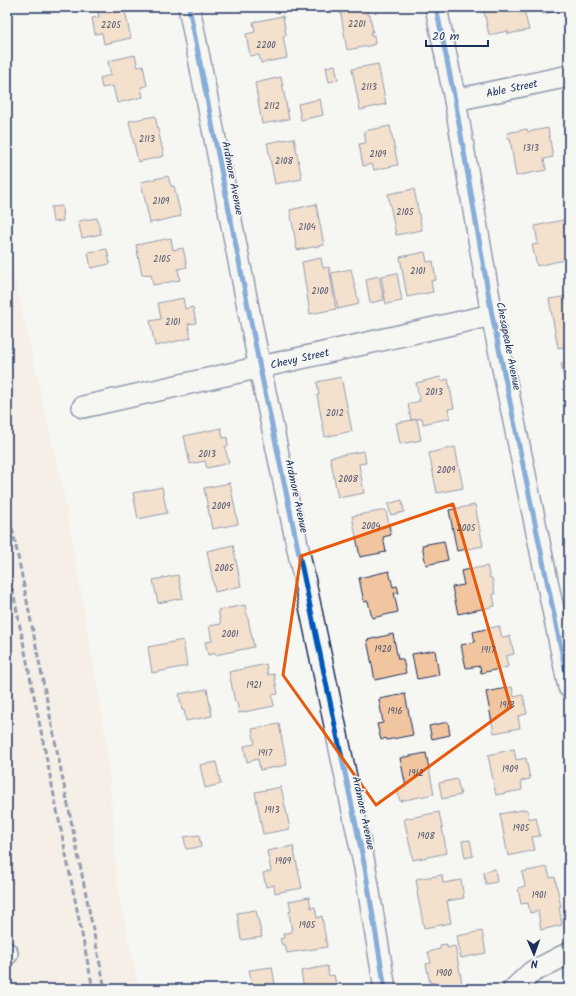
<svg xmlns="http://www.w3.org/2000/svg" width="576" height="996" font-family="Kalam,sans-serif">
	<rect width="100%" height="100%" fill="#f6f6f2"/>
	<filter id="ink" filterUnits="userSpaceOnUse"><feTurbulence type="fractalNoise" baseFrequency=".025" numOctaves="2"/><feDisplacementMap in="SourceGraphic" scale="8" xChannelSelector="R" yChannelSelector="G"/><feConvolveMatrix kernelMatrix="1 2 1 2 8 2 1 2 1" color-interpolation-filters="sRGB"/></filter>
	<g filter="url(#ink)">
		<path fill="#f4e7d9" d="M7,245L65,499L107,744L118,892L139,989H7Z"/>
		<path fill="#f0c5a0" stroke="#1b2f5e" d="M97,7H124L131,38L104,44L102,33L95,34L92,18L99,17Z
			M349,7H366L368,15H370L373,32H371V36L374,35L375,44H373V45L347,50L340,9Z
			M483,7H523L529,30L508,34V31L489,35Z
			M542,7H569V8L543,14Z
			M283,16L286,35L283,36L287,58L261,63L259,55L250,56L246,34L255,32L253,22Z
			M135,55L138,67L143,65L147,86L141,87L143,97L117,103L113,86L102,88L100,78L111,75L108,61Z
			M378,64L386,104L360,110L352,69Z
			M335,65L338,80L329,82L326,67Z
			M281,77L289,119L262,124L255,83Z
			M320,99L323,115L301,120L298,104Z
			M155,116L164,156L138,162L129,121Z
			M390,126L398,165L374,170L372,164L363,166L359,144L366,143L364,131Z
			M548,128L553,157L544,159L546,170L516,176L510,138H508L507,133L527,129L528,132Z
			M294,138L302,179L275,184L267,143Z
			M168,176L171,186H174L181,216L150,223L141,182Z
			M414,189L422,230L396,235L388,194Z
			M316,204L324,245L297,250L290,210Z
			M62,206L63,221L53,222L51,207Z
			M97,218L101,234L82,238L78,221Z
			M563,220L567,242L569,241V259L537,266L532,245L538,244L535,226Z
			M171,238L173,250L183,248L187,267L178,269L180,280L153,285L151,274L142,275L136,245Z
			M107,249L110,264L91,268L88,252Z
			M425,252L427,262L433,261L436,280L431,281L433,292L407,297L400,257Z
			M321,258L323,268L329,267L336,309L310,314L302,262Z
			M351,269L359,304L338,309L331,273Z
			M397,273L402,301L386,304L381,276Z
			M379,276L384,300L370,303L366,279Z
			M569,296V346L558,348L549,299Z
			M183,298L185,309L193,307L196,323L188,324L191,338L155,346L150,321L161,319L158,303Z
			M569,362V407L561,363Z
			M341,377L352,431L325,437L317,395H319L317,382Z
			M440,377L441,381L448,379L454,408L448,409L450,418L423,424L422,418L411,420L408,404L420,401L416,383Z
			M417,419L421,440L400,444L396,423Z
			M221,428L223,438L227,437L228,446L225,447L229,463L207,468L205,461L190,464L184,436Z
			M455,447L463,488L437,493L429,453Z
			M364,451L366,463L359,464L364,493L338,498L330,457Z
			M230,483L238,524L212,529L204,488Z
			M162,487L167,513L138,519L133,493Z
			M402,500L404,512L391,515L388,504Z
			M475,505L483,546L457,551L449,510Z
			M386,510L391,535L383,537L386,552L360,557L352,516Z
			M444,541L448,560L426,565L422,545Z
			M233,545L241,586L215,592L207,551Z
			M487,566L490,578H492L495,594H493L495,606L458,614L452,587L464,585L461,571Z
			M389,571L393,587L397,586L399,593H394L398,612L372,618L368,601L364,602L359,578Z
			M178,575L183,598L158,603L153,580Z
			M245,605L254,647L215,655V653L208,655L205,642L212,641L209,626L221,624L218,610Z
			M499,626L502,637L510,636L514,654L506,656L508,667L481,673L480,666L466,668L461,645L475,642L473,632Z
			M393,634L398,659H403L406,673L375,680L367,640Z
			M183,640L187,666L152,673L148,647Z
			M435,650L439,675L417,679L412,654Z
			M266,664L268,675L274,674L278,694L272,695L274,706L239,713L237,702H235L229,672Z
			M512,687L514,697L523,695L527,714L518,716L520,728L494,733L486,692Z
			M207,689L212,716L186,721L184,710H182L179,694Z
			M405,694L413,735L387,740L386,738L381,740L377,724L383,723L379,699Z
			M448,722L450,735L432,739L429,726Z
			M279,724L287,765L260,770L258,759L247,762L244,746L255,744L252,729Z
			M514,749L516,760L526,758L530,779L521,781L522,790L496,795L488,755Z
			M426,753L434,794L400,801L397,789L406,787L400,758Z
			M216,762L221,784L205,788L200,765Z
			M457,779L461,795L442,799L439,783Z
			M281,787L290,829L263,834L255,792Z
			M527,809L529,819L536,817L540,836L532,837L535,850L508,856L500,814Z
			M439,812L447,853L413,860L404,819Z
			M199,835L201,847L186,849L184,837Z
			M470,840L473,856L465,858L462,841Z
			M293,846L302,888L275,893L274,885L266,887L263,873L271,871L267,851Z
			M547,867L550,878L555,877L561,907H559L562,925L541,930L538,911L530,913L528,903L521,904L518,888L525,886L522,872Z
			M495,869L497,882L486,884L483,872Z
			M442,875L443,883L461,880L464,898L447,901L451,923L424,928L417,892L418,891L416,879Z
			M309,897L311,908L315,907L317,918L322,916L327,947L287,953L285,945H282L280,939L284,938L283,934L292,932L289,912L291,911L289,901Z
			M256,910L262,937L241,940L237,913Z
			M482,931L486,953L461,958L457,936Z
			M447,944V948L455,946L463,988L436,989L435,983H430L426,964L431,963L428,952L440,949V945Z
			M327,966L329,976L334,975L337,989H304L301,971Z
			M272,967L276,989H253L249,970Z"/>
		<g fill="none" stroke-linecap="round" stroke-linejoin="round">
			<defs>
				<g id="minor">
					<path d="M189,7L260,368L365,868L385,989"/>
					<path d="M436,7L455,100L492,315L569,687"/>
					<path id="s1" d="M455,100L569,76"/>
					<path id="s2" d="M83,407L492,315"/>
					<path d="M7,954V953"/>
					<path d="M514,989L532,972L569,953"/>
				</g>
			</defs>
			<use href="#minor" stroke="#1b2f5e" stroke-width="24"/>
			<use href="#minor" stroke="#f6f6f2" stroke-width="21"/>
			<path stroke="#1b2f5e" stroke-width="3" stroke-dasharray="6 3" stroke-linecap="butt" d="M7,502L105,989
				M7,562L93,989"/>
			<defs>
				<path id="cycleway" d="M189,7L260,368L365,868L385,989
					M436,7L455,100L492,315L569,687"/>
			</defs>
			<use href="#cycleway" stroke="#f6f6f2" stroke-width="8"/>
			<use href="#cycleway" stroke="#0057b8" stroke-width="5"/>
		</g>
	</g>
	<path d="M0 0H576V996H0ZM453,504L511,707L376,805L283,675L301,556Z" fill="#f6f6f2" fill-opacity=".55" fill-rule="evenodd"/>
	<path fill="none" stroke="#e8590c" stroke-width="3" stroke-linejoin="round" d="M453,504L511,707L376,805L283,675L301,556Z"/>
	<g text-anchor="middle" stroke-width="3.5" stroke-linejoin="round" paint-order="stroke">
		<g font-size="9" fill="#50546e">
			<text x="357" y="27">2201</text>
			<text x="111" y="28">2205</text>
			<text x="266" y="48">2200</text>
			<text x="369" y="90">2113</text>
			<text x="272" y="109">2112</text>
			<text x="147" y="142">2113</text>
			<text x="531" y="151">1313</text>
			<text x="378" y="157">2109</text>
			<text x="284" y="164">2108</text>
			<text x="161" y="204">2109</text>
			<text x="405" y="215">2105</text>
			<text x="307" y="230">2104</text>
			<text x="162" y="262">2105</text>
			<text x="418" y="274">2101</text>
			<text x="320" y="294">2100</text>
			<text x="173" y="325">2101</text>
			<text x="434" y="395">2013</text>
			<text x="335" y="416">2012</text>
			<text x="207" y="457">2013</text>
			<text x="446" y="473">2009</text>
			<text x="348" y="482">2008</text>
			<text x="221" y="509">2009</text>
			<text x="371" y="529">2004</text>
			<text x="466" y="531">2005</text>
			<text x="224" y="571">2005</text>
			<text x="230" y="637">2001</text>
			<text x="383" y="652">1920</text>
			<text x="488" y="653">1917</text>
			<text x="254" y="688">1921</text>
			<text x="507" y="708">1913</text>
			<text x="395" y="714">1916</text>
			<text x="265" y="756">1917</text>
			<text x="510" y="772">1909</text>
			<text x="416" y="776">1912</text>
			<text x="272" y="813">1913</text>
			<text x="521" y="831">1905</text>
			<text x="426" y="839">1908</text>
			<text x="283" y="864">1909</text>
			<text x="539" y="898">1901</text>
			<text x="307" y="928">1905</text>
			<text x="444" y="976">1900</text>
		</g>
		<g font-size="11" fill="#1b2f5e" stroke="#f6f6f2">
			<text dy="4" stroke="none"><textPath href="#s1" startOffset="58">Able Street</textPath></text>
			<text transform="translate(233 178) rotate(79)" y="4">Ardmore Avenue</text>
			<text transform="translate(509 346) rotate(79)" y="4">Chesapeake Avenue</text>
			<text dy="4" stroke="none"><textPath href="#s2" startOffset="222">Chevy Street</textPath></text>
			<text transform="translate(297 496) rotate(78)" y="4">Ardmore Avenue</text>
			<text transform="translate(364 813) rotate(78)" y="4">Ardmore Avenue</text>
		</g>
	</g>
	<rect width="576" height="996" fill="none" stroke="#f6f6f2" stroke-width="24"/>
	<rect x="12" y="12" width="552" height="972" fill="none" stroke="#1b2f5e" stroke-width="1.5" filter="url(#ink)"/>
	<g transform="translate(534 954) rotate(178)" stroke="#f6f6f2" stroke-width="3" paint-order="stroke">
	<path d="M0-3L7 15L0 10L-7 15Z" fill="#1b2f5e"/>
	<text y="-6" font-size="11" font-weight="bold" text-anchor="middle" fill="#1b2f5e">N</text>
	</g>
	<path d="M426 40v6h62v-6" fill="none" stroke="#1b2f5e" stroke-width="2"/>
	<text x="432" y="40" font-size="12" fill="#1b2f5e" stroke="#f6f6f2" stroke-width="3" paint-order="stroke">20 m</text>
</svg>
